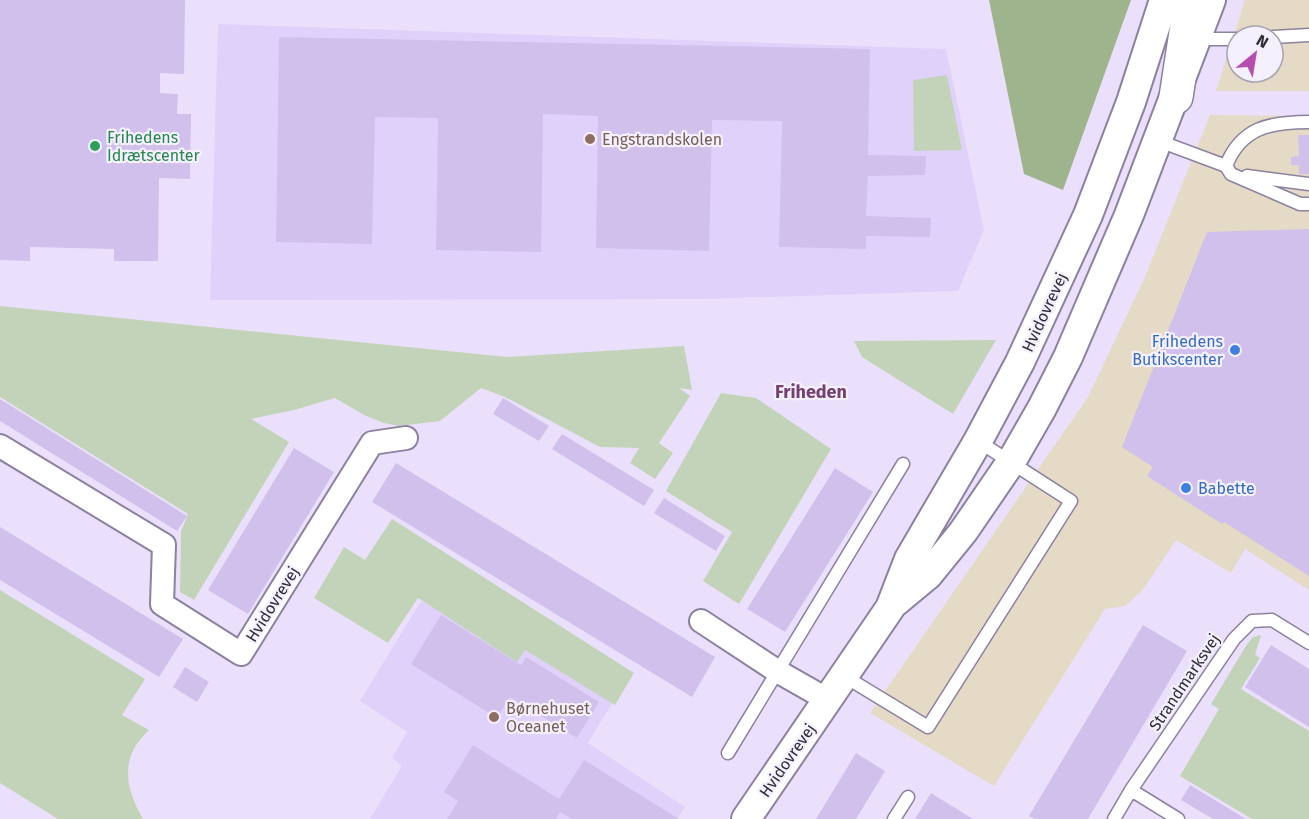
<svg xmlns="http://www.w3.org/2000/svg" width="1309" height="819" font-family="'Fira Sans',sans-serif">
	<rect width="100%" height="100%" fill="#eae0fb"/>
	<path fill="#e5dac6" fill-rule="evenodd" d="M1245,0H1309V91H1216ZM1237,36H1273V72H1237Z
		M1210,115L1309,116V590L1245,549L1231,573L1176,540L1142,591L1125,606L1105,609L994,786L870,713L1088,397L1145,277Z"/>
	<path fill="#e0d1fa" d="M218,24L946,49L984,230L958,291L703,299L210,300Z
		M421,601L445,615L622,687L588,743L685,807L677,819H370L402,766L392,758L407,732L360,701Z"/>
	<path fill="#c3d3b9" d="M947,75L962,150L914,151L913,80Z
		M0,306L507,357L684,346L692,390L679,388L690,396L659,443L673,453L655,479L630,463L639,448L600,447L505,397L481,388L440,421L399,426L384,423L364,415L335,398L294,410L251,419L289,442L194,600L180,592L181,531L188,514L0,397Z
		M996,340L953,414L862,357L854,341Z
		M721,393L756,398L831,449L739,604L703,581L732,532L666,491Z
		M392,519L634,673L615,705L525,650L517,662L418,598L388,643L314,598L344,547L365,560Z
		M0,590L145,679L122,715L149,730C119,758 125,787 143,819H58L0,783Z
		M1261,635L1255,655L1260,658L1241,689L1309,731V819H1252L1180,776L1219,709L1211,704L1247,644L1253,637Z"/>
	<path fill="#9db48d" d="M989,0H1131L1063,190L1024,174Z"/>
	<path fill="#d0c0eb" d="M0,0H185L184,74L160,73V93L178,94L177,114H191L190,179L159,178L158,261H114V249L30,247V261L0,260Z
		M279,37L870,49L868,155L926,156L925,175L868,176L866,216L931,218L930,237L866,236V249L779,247L782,121L712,120L709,251L596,248L598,116L543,114L541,252L436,250L438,118L375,117L372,244L276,242Z
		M1298,135H1309V174H1299V165H1291V157L1299,156Z
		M1309,229V576L1224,522L1222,524L1147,476L1153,467L1122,447L1207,232Z
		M503,398L549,426L539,441L493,414Z
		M0,399L187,516L177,531L0,421Z
		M562,434L654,490L644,506L552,449Z
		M294,448L334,472L248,614L208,590Z
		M396,463L715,657L692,697L372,502Z
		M835,468L873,492L785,632L747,609Z
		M664,498L725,536L716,551L654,513Z
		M0,527L183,639L159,677L0,580Z
		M441,615L521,665L526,657L599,702L577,738L510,697L497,718L411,664Z
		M1143,625L1187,651L1088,819H1035L1029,816Z
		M1271,645L1309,669V727L1245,687Z
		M185,667L209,682L197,702L173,687Z
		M473,745L559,799L584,760L679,819H572L560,812L556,819H447L458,801L444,792Z
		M856,753L885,771L856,819H816Z
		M1190,785L1246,819H1213L1181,800Z
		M931,793L973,819H915Z"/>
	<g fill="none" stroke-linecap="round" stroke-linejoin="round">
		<defs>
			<path id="service" d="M1273,37L1309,35
				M1198,39H1237
				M1159,141L1226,166L1231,174L1300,204H1309
				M1226,166C1241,127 1271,122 1309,122
				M1247,176L1309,184
				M844,676L928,727L1071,501L978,441
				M728,753L903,464
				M1131,790L1178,819
				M894,819L908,797
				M1114,819L1131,790L1234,639L1252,621L1272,620L1309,643"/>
			<path id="minor" d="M0,446L164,545L162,604L241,654L372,443L406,438
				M701,621L777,671L828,700"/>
			<path id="tertiary" d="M893,604L928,575L963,532L1011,462L1042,408L1068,357L1129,215L1211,0
				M746,819L890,608L909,559L978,441L1020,362L1088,215L1131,102L1164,0"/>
			<path id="secondary" d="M1176,97L1191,0"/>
		</defs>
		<use href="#service" stroke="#8c819f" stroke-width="15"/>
		<use href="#minor" stroke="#8c819f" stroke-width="26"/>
		<use href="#tertiary" stroke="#8c819f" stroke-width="32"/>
		<use href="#secondary" stroke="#8c819f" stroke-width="36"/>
		<use href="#service" stroke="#fff" stroke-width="12"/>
		<use href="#minor" stroke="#fff" stroke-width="22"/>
		<use href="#tertiary" stroke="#fff" stroke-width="28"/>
		<use href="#secondary" stroke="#fff" stroke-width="33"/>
	</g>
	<g fill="#8d6e63" stroke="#f5f0fe" stroke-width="2">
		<circle cx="590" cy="139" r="6"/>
		<circle cx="494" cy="717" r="6"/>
	</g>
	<circle fill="#2e9e5b" stroke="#f5f0fe" stroke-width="2" cx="95" cy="146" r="6"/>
	<g fill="#3f7fe0" stroke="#f5f0fe" stroke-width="2">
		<circle cx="1235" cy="350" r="6"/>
		<circle cx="1186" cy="488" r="6"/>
	</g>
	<g text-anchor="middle" stroke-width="4.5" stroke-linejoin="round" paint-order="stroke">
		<g font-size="16" fill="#27864d" stroke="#f5f0fe" text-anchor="start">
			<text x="107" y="143">Frihedens<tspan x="107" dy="18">Idrætscenter</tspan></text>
		</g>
		<g font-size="16" fill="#785e54" stroke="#f5f0fe" text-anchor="start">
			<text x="602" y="145">Engstrandskolen</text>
			<text x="506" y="714">Børnehuset<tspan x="506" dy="18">Oceanet</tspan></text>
		</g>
		<g font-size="16" fill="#312c39" stroke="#f5f0fe">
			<text transform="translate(1044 312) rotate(-65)" y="6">Hvidovrevej</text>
			<text transform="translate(272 604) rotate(-58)" y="6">Hvidovrevej</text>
			<text transform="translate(1184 682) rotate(-56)" y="6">Strandmarksvej</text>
			<text transform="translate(787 760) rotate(-55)" y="6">Hvidovrevej</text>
		</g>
		<g font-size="16" fill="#366cbe" stroke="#f5f0fe" text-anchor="end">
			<text x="1223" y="347">Frihedens<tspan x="1223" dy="18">Butikscenter</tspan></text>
			<text x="1198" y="494" text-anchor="start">Babette</text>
		</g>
		<g font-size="18" font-weight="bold" fill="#764172" stroke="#f5f0fe">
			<text x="811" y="398">Friheden</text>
		</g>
	</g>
	<g transform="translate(1255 54) rotate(30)"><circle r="28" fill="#f5f0fe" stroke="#a7a2af" stroke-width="1.5"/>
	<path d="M0-4.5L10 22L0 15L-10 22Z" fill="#b64eb1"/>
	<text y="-9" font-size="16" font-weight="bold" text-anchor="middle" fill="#312c39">N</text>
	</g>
</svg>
